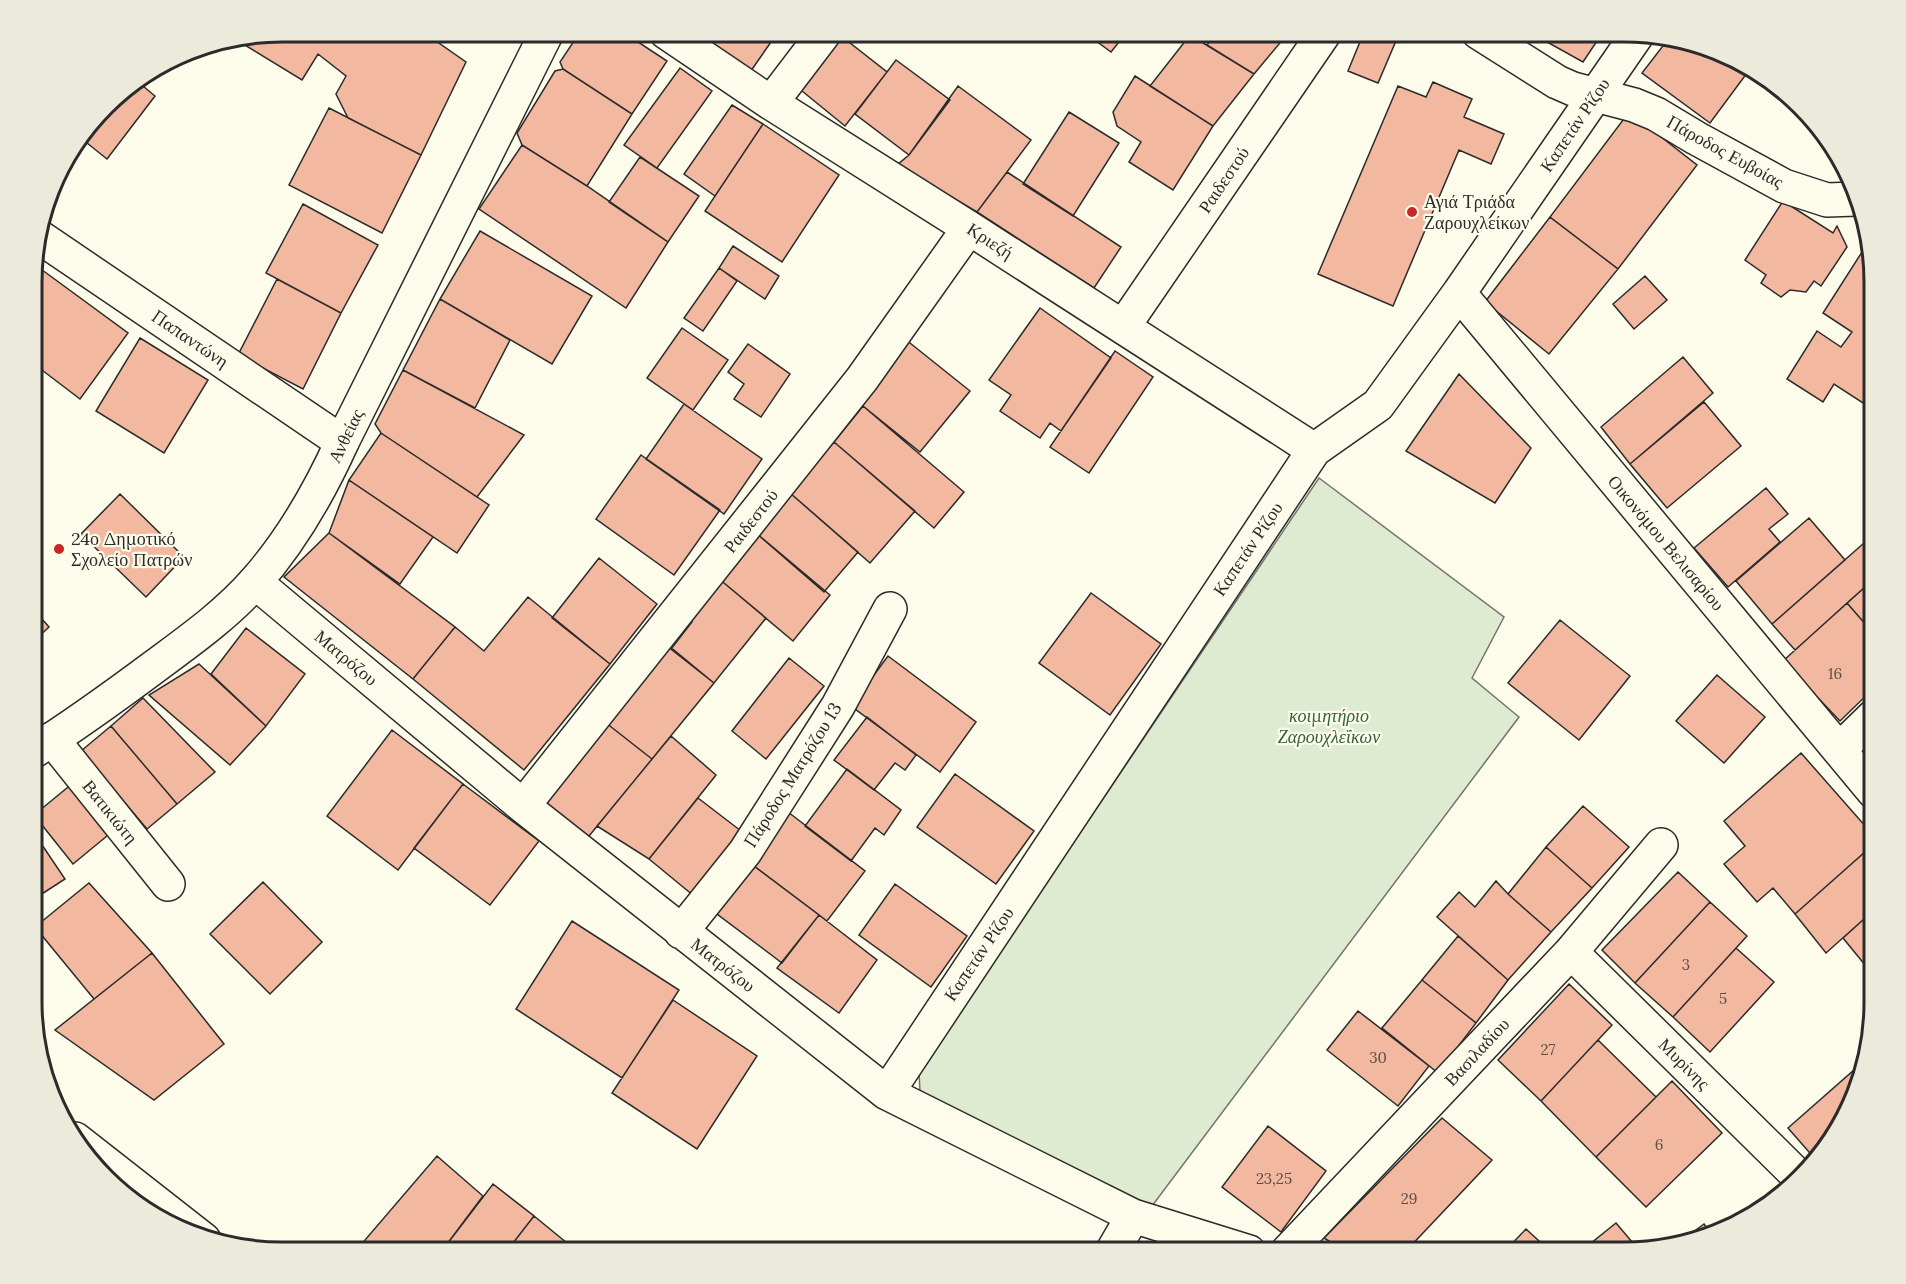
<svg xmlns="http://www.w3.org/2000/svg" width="1906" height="1284" font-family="Lora,serif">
	<rect width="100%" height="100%" fill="#fdfbea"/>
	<path fill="#deebd1" stroke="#74746e" stroke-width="1.5" d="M1319,478L1504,617L1472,678L1519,717L1152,1206L920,1092L919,1072Z"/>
	<path fill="#f2b8a0" stroke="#2b2b2b" stroke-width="1.5" d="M282,32H423L466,62L421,155L348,118L336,94L346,76L318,54L302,80L240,42L242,39Z
		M580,32H623L667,61L632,114L563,69L560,62Z
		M684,32H778L748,75Z
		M836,32L887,72L845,126L791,82Z
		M1084,32H1127L1111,52Z
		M1217,32H1289L1254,74L1207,45Z
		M1364,32H1390L1398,36L1378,83L1348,71Z
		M1529,32H1603L1583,62Z
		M1190,35L1254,74L1213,126L1150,86Z
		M1669,38L1705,45L1750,69L1710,123L1642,73Z
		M896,60L950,100L909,155L855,114Z
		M680,68L712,91L657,168L624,145Z
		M563,69L632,114L587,186L522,145L517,133L555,71Z
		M1135,76L1213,126L1173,190L1129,162L1141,142L1117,126L1113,112Z
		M137,81L155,96L107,159L82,139L117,94Z
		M1433,82L1472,99L1464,117L1504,134L1491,164L1459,150L1393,306L1318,274L1398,86L1426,97Z
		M958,86L1031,140L977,212L897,165L909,155Z
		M732,105L763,124L715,196L684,174Z
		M329,108L421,155L382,233L289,185Z
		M1069,112L1119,143L1073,216L1023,184Z
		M1629,112L1697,165L1618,269L1550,217Z
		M763,124L839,175L782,262L705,211Z
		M522,145L587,186L668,242L626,308L479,209Z
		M640,157L699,196L668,242L609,202Z
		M1007,172L1121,247L1094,288L977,212Z
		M1783,201L1833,233L1837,226L1847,247L1821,286L1814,281L1806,292L1790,290L1781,297L1761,283L1766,275L1745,260Z
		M303,204L378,245L341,313L266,273Z
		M1550,217L1618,269L1549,354L1485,302Z
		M480,231L592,296L552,364L440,299Z
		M733,246L779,276L765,299L719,268Z
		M1862,252L1872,259L1874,266V385L1863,403L1834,384L1823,402L1787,379L1817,331L1841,347L1852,332L1823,313Z
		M34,264L128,333L80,399L34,364Z
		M719,268L737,281L703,331L684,318Z
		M1645,276L1667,300L1634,329L1613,304Z
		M277,279L341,313L303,389L238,355Z
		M440,299L510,340L475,408L403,370Z
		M1040,308L1111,358L1061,431L1050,423L1040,438L1000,411L1011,395L989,380Z
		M682,328L728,360L693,410L647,378Z
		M140,338L208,380L164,453L96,411Z
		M905,339L970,391L920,452L863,406L857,397Z
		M748,344L790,374L761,417L734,399L744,384L728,372Z
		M1115,351L1153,377L1089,473L1050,447Z
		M1683,357L1713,393L1630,464L1601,427Z
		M403,370L524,435L477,497L381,433L375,424Z
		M1459,374L1531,448L1495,503L1406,451Z
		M1704,402L1741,446L1667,508L1630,464Z
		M684,404L762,459L724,514L646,459Z
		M863,406L964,492L934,528L834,442Z
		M381,433L489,505L457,553L349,480Z
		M834,442L915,511L870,563L790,493Z
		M641,455L720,510L674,575L596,519Z
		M349,480L433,537L400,584L329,533Z
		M1766,488L1788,514L1769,529L1780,542L1728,587L1694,548Z
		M790,493L858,552L824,592L756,533Z
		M120,494L184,557L146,597L81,534Z
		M1809,518L1845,560L1772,624L1736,581Z
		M329,533L455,627L413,679L284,577Z
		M756,533L830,595L793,641L718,578Z
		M1864,543L1874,555V579L1795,650L1772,624Z
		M599,558L657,604L610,664L552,618Z
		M718,578L766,618L714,683L671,649L692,622L685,617Z
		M1874,579V634L1847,603Z
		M1091,593L1161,644L1110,715L1039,663Z
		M528,597L610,664L524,770L413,679L455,627L484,651Z
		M1847,603L1874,634V688L1840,721L1783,661Z
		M34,610L49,627L34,641Z
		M1560,620L1630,676L1579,740L1508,683Z
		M246,628L305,674L266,726L211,674Z
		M663,641L714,683L652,759L601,719Z
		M888,656L976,722L940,772L851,706Z
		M789,658L824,686L766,759L732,731Z
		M199,664L266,726L230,765L149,695Z
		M1717,675L1765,717L1724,763L1676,721Z
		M143,698L215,772L177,804L111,726Z
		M867,717L916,755L905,770L895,763L874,790L834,760Z
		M601,719L652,759L585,841L534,799Z
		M111,726L177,804L147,829L81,751Z
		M392,730L463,784L398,870L327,816Z
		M671,736L716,775L649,859L597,826Z
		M1874,738V763L1862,750Z
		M1801,753L1874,836V844L1795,914L1773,888L1757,902L1724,864L1745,846L1724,821Z
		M847,769L901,810L884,835L875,828L851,861L805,826Z
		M955,774L1034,831L996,884L917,827Z
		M73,783L113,831L73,864L34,815Z
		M463,784L539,841L490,905L414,848Z
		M698,798L745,834L694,896L649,859Z
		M1583,806L1629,847L1592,888L1546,847Z
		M788,812L865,871L827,921L750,863Z
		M34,833L65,879L34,899Z
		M1874,844V910L1826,953L1795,914Z
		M1546,847L1592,888L1551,932L1508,894Z
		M750,863L819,915L782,963L713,911Z
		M1678,872L1710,902L1635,983L1602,950Z
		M1496,881L1508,894L1551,932L1508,980L1437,917L1459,892L1475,907Z
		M263,882L322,942L270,994L210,934Z
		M89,883L152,953L94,999L35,927Z
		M895,884L967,936L931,987L859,935Z
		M1710,902L1747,936L1673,1017L1635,983Z
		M1874,910V976L1843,938Z
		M819,915L877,960L839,1013L777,968Z
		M572,921L679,990L622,1078L516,1009Z
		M1458,936L1508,980L1476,1023L1422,980Z
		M1736,948L1774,982L1710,1052L1673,1017Z
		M152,953L224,1044L154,1100L55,1030Z
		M1422,980L1476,1023L1438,1073L1382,1028Z
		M1569,984L1612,1025L1541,1101L1498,1060Z
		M673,1000L757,1056L697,1149L612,1093Z
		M1358,1011L1429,1066L1398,1106L1327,1050Z
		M1598,1040L1656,1097L1596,1157L1541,1101Z
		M1862,1063L1864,1066L1861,1083L1823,1154L1816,1160L1788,1128Z
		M1672,1081L1722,1133L1646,1207L1596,1157Z
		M1442,1118L1492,1160L1405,1252H1347L1324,1238Z
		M1268,1126L1326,1171L1281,1232L1222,1187Z
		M437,1156L483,1196L441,1252H366L359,1247Z
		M493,1184L534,1216L506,1252H441Z
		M534,1216L578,1252H506Z
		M1616,1223L1638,1249L1624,1252H1580Z
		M1704,1224L1710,1232L1685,1238Z
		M1526,1229L1551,1252H1504Z
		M1131,1242L1158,1252H1125Z"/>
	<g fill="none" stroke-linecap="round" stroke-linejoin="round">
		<defs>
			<path id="minor" d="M666,32L771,103L969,228L1314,450
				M1478,32L1557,82L1573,89L1634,105L1656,114L1696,138L1784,186L1827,200L1856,199
				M771,103L825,32
				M38,236L342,442
				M1459,293L1874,792
				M1123,327L1325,32
				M255,582L523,806L887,1093L1133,1216L1249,1252
				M52,739L168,884
				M1839,750L1874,716
				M523,806L862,379L969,228
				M681,932L745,852L838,706L890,609
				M1571,952L1797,1175
				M887,1093L1314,450L1378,405L1459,293L1639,32
				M75,1139L204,1240
				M1112,1252L1133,1216
				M1287,1252L1571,952L1661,845"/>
			<path id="secondary" d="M34,751C75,725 115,696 154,667C189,641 226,615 255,582C292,540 319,493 342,442L547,32"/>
		</defs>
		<use href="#minor" stroke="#2b2b2b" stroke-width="36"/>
		<use href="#secondary" stroke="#2b2b2b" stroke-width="36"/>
		<use href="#minor" stroke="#fdfbea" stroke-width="33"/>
		<use href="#secondary" stroke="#fdfbea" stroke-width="33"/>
	</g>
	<g fill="#c62828" stroke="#fdfbea" stroke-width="2">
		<circle cx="1412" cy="212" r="6"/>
		<circle cx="59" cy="549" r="6"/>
	</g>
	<g text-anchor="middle" stroke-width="4.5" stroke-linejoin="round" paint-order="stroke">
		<g font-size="15" fill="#5d4e48">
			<text x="1835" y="679">16</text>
			<text x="1686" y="970">3</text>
			<text x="1723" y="1004">5</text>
			<text x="1548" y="1055">27</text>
			<text x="1378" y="1063">30</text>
			<text x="1659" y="1150">6</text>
			<text x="1274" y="1184">23,25</text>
			<text x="1409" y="1204">29</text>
		</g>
		<g font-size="18" fill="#2b2b2b" stroke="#fdfbea">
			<text transform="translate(1575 125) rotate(-56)" y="6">Καπετάν Ρίζου</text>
			<text transform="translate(1725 152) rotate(29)" y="6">Πάροδος Ευβοίας</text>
			<text transform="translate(1224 180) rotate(-56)" y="6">Ραιδεστού</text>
			<text transform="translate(990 241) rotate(33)" y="6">Κριεζή</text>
			<text transform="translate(190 339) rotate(34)" y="6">Παπαντώνη</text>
			<text transform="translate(346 436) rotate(-64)" y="6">Ανθείας</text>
			<text transform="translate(751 521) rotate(-52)" y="6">Ραιδεστού</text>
			<text transform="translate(1666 543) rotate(50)" y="6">Οικονόμου Βελισαρίου</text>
			<text transform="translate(1248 549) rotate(-56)" y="6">Καπετάν Ρίζου</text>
			<text transform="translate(346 658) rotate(40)" y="6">Ματρόζου</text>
			<text transform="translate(793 775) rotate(-58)" y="6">Πάροδος Ματρόζου 13</text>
			<text transform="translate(110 812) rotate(51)" y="6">Βατικιώτη</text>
			<text transform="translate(979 954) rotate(-56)" y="6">Καπετάν Ρίζου</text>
			<text transform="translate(723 965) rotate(38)" y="6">Ματρόζου</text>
			<text transform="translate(1477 1052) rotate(-47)" y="6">Βασιλαδίου</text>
			<text transform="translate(1684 1064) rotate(45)" y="6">Μυρίνης</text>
		</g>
		<g font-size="18" fill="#2b2b2b" stroke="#fdfbea" text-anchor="start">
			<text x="1424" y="208">Αγιά Τριάδα<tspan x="1424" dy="21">Ζαρουχλείκων</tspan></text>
			<text x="71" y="545">24ο Δημοτικό<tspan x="71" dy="21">Σχολείο Πατρών</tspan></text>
		</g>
		<g font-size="18" font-style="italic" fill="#34623c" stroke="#fdfbea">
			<text x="1329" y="722">κοιμητήριο<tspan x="1329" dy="21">Ζαρουχλεΐκων</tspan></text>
		</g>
	</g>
	<path d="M0 0H1906V1284H0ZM282 42H1624A240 240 0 0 1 1864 282V1002A240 240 0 0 1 1624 1242H282A240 240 0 0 1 42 1002V282A240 240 0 0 1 282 42Z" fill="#eceadb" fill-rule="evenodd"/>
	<path fill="none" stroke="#2b2b2b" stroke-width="3" d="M282 42H1624A240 240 0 0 1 1864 282V1002A240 240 0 0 1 1624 1242H282A240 240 0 0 1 42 1002V282A240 240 0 0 1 282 42Z"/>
</svg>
